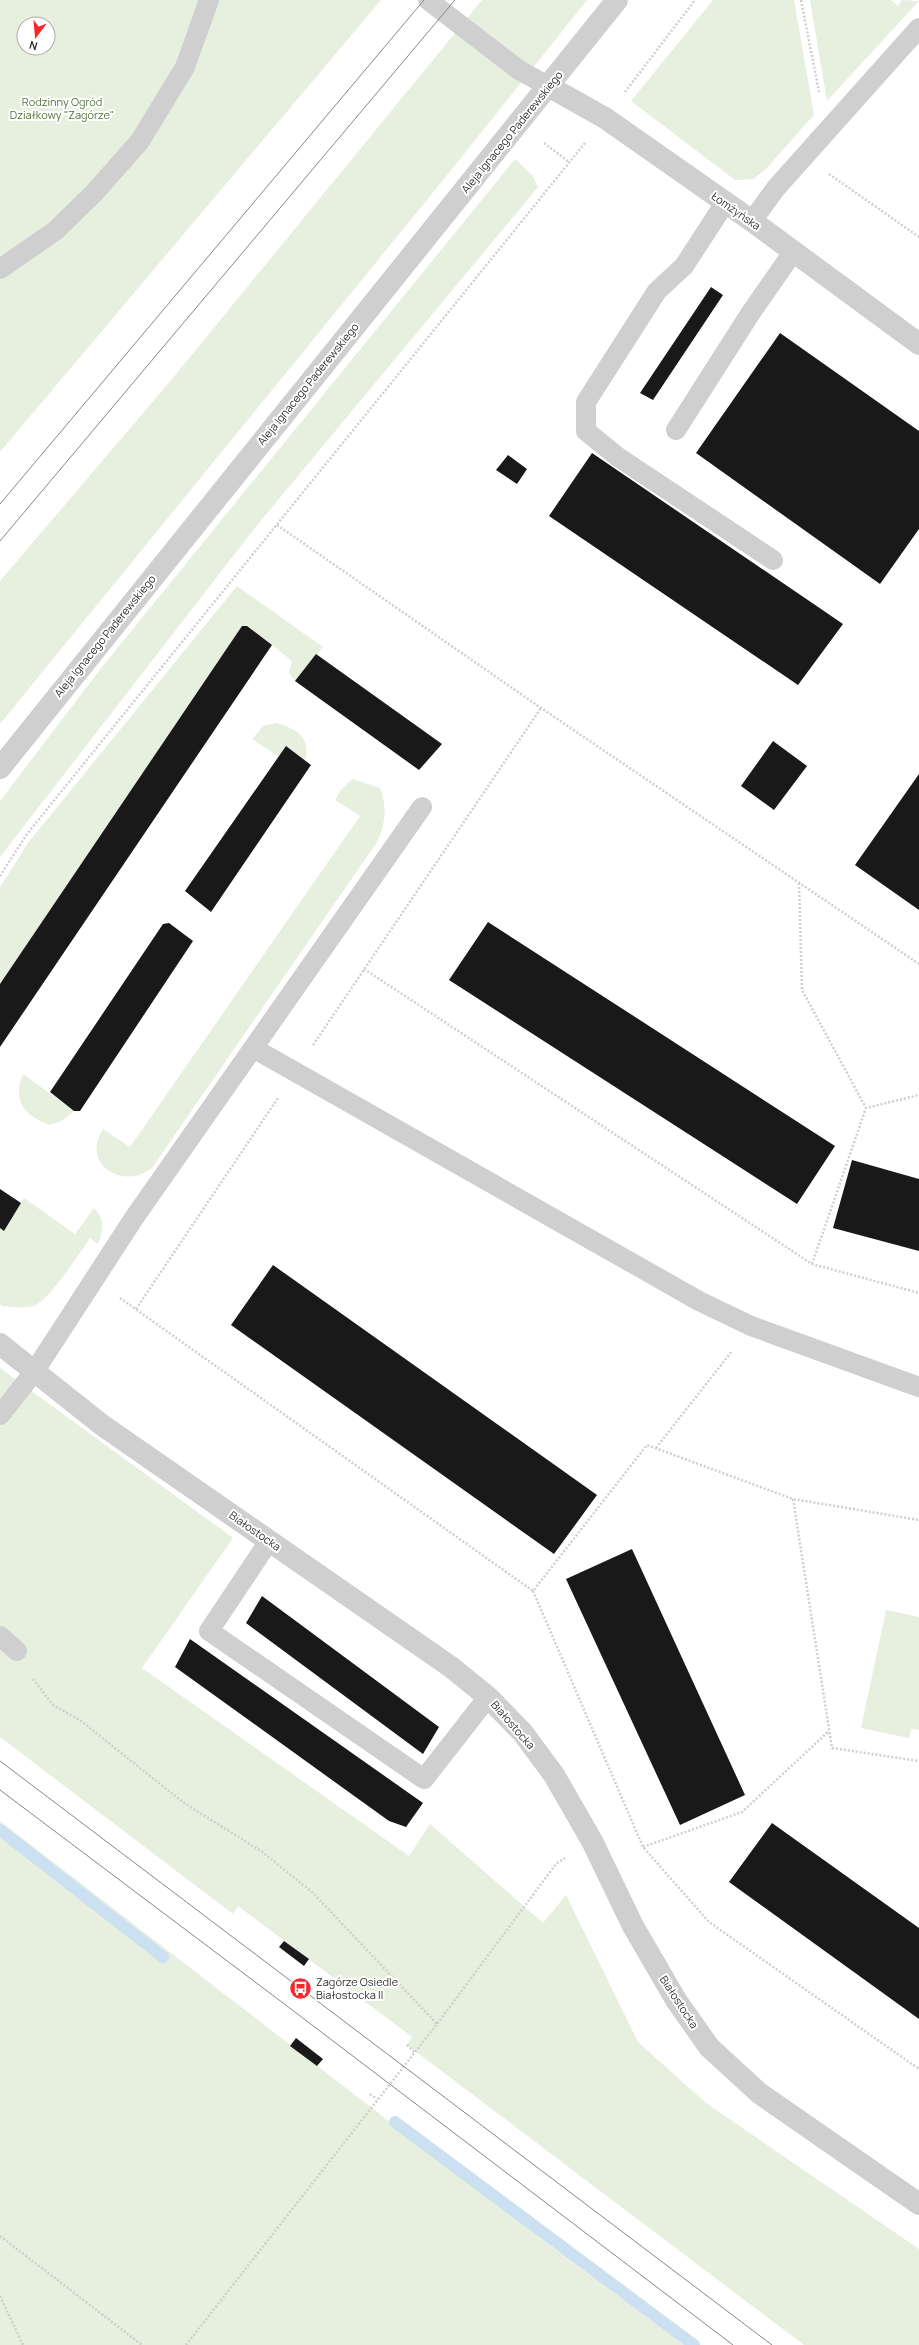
<svg xmlns="http://www.w3.org/2000/svg" width="919" height="2345" font-family="Manrope,sans-serif">
	<rect width="100%" height="100%" fill="#fff"/>
	<path fill="#e7efdf" fill-rule="evenodd" d="M0,0H381L0,452ZM24,24H48V48H24Z
		M482,0H587L444,179L0,724V581L172,379Z
		M713,0H794L814,115L765,170L753,179L735,180L631,101Z
		M810,0H891L898,6L902,0L919,1L827,101Z
		M515,159L532,175L538,187L254,529L0,857V801L102,667Z
		M237,586L323,647L295,681L289,673L292,661L248,626H242L0,984V887L28,843Z
		M276,723C295,728 312,737 305,760L287,746L279,757L252,739L263,726Z
		M352,779L380,788C387,806 386,824 377,842L152,1168C123,1191 80,1164 103,1129L130,1147L360,816L335,800L340,791Z
		M23,1074L74,1111L62,1121L49,1125C24,1115 12,1100 23,1074Z
		M24,1198L75,1234L94,1208C105,1220 104,1229 98,1244L90,1238C80,1253 51,1297 36,1305C27,1309 13,1307 2,1306L0,1304V1228L5,1230Z
		M0,1368L233,1538L142,1668L409,1856L430,1824L543,1923L566,1895L638,2042L706,2103L919,2249V2345H804L407,2045L412,2037L238,1906L233,1914L0,1737Z
		M886,1610L919,1617V1730L911,1729L909,1738L861,1728Z
		M0,1821L556,2250L684,2345H0Z"/>
	<g fill="none" stroke-linecap="round" stroke-linejoin="round">
		<path stroke="#cbe0f0" stroke-width="12" d="M0,1830L163,1957
			M395,2122L694,2345"/>
	</g>
	<path fill="#191919" d="M711,287L723,295L653,400L640,393Z
		M780,333L919,431V529L880,584L696,453Z
		M592,453L843,624L798,685L549,516Z
		M508,455L527,469L517,484L496,470Z
		M242,626H247L272,645L0,1047V984Z
		M316,654L442,744L419,770L295,681Z
		M773,741L807,766L774,810L741,786Z
		M286,746L311,765L211,912L185,891Z
		M919,774V910L855,865Z
		M488,922L835,1146L797,1204L449,980Z
		M169,923L193,941L80,1111H74L50,1092L163,924Z
		M852,1160L919,1179V1251L833,1228Z
		M0,1189L21,1203L4,1231L0,1228Z
		M273,1265L597,1495L554,1554L231,1325Z
		M632,1549L745,1795L680,1825L566,1579Z
		M262,1596L439,1727L423,1754L246,1623Z
		M190,1639L423,1803L406,1827L389,1821L175,1667Z
		M772,1823L919,1928V2019L729,1882Z
		M284,1941L309,1959L304,1966L279,1947Z
		M296,2038L323,2059L317,2066L290,2046Z"/>
	<g fill="none" stroke-linecap="round" stroke-linejoin="round">
		<path stroke="#cfcfcf" stroke-width="2.5" stroke-dasharray="2 2" stroke-linecap="butt" d="M801,0L819,92
			M625,92L695,0
			M544,143L569,162
			M829,174L919,237
			M277,525L541,708L919,964
			M0,876L27,834L585,143
			M799,883L802,990L866,1108
			M364,969L812,1264L919,1293
			M313,1045L541,708
			M812,1264L866,1108L919,1095
			M120,1298L533,1591L647,1445L793,1499L919,1520
			M136,1309L278,1098
			M656,1448L732,1351
			M793,1499L832,1748L919,1761
			M533,1591L643,1847L709,1922L919,2069
			M33,1679L53,1705L81,1721L184,1803L261,1851L312,1892L437,2024
			M643,1847L742,1812L829,1731
			M407,2045L414,2052
			M370,2094L377,2099
			M0,2236L142,2345
			M0,2296L23,2345
			M186,2345L437,2024L556,1864L565,1858"/>
		<path stroke="#cfcfcf" stroke-width="20" d="M428,0L519,70L548,86
			M725,203L684,266L657,291L586,402V431L618,457L773,560
			M752,221L776,188L919,28
			M0,269L55,231L94,193L140,141L185,67L209,0
			M676,430L750,314L793,252
			M253,1048L699,1301L751,1326L919,1387
			M0,1415L34,1372L134,1218L422,807
			M269,1541L209,1631L424,1779L488,1697
			M0,1636L17,1651"/>
		<path stroke="#cfcfcf" stroke-width="22" d="M548,86L605,118L752,221L919,344
			M0,1344L102,1425L451,1667L488,1697L523,1733L554,1775L592,1841L633,1926L676,2000L709,2047L759,2093L919,2204"/>
		<path stroke="#cfcfcf" stroke-width="22" d="M0,768L617,0"/>
		<path stroke="#878787" stroke-width="1" d="M0,504L424,0
			M0,541L455,0
			M0,1761L772,2345
			M0,1790L287,2006L733,2345"/>
	</g>
	<defs>
		<symbol id="bus-disc" viewBox="-11 -11 22 22"><circle r="9.5" fill="#f4292e" stroke="#fff"/><path d="M-5-6H5V4H4V6H2V4H-2V6H-4V4H-5ZM-3.5-4V0h7V-4ZM-3.5 1.2v1.5H-2V1.2ZM2 1.2v1.5H3.5V1.2Z" fill="#fff"/></symbol>
	</defs>
	<g fill-rule="evenodd">
		<use href="#bus-disc" x="288" y="1976" width="25" height="25"/>
	</g>
	<g text-anchor="middle" stroke-width="4" stroke-linejoin="round" paint-order="stroke">
		<g font-size="11" fill="#52733a" stroke="#fff">
			<text x="62" y="106">Rodzinny Ogród<tspan x="62" dy="13">Działkowy "Zagórze"</tspan></text>
		</g>
		<g font-size="11" fill="#323232" stroke="#fff">
			<text transform="translate(512 132) rotate(-51)" y="4">Aleja Ignacego Paderewskiego</text>
			<text transform="translate(736 211) rotate(35)" y="4">Łomżyńska</text>
			<text transform="translate(308 384) rotate(-51)" y="4">Aleja Ignacego Paderewskiego</text>
			<text transform="translate(105 636) rotate(-51)" y="4">Aleja Ignacego Paderewskiego</text>
			<text transform="translate(255 1531) rotate(35)" y="4">Białostocka</text>
			<text transform="translate(513 1725) rotate(49)" y="4">Białostocka</text>
			<text transform="translate(679 2002) rotate(57)" y="4">Białostocka</text>
		</g>
		<g font-size="11" fill="#323232" stroke="#fff" text-anchor="start">
			<text x="316" y="1986">Zagórze Osiedle<tspan x="316" dy="13">Białostocka II</tspan></text>
		</g>
	</g>
	<g transform="translate(36 36) rotate(196)"><circle r="19" fill="#ffffff" stroke="#adadad"/>
	<path d="M0-3L7 15L0 10L-7 15Z" fill="#f4292e"/>
	<text y="-6" font-size="11" font-weight="bold" text-anchor="middle" fill="#323232">N</text>
	</g>
</svg>
